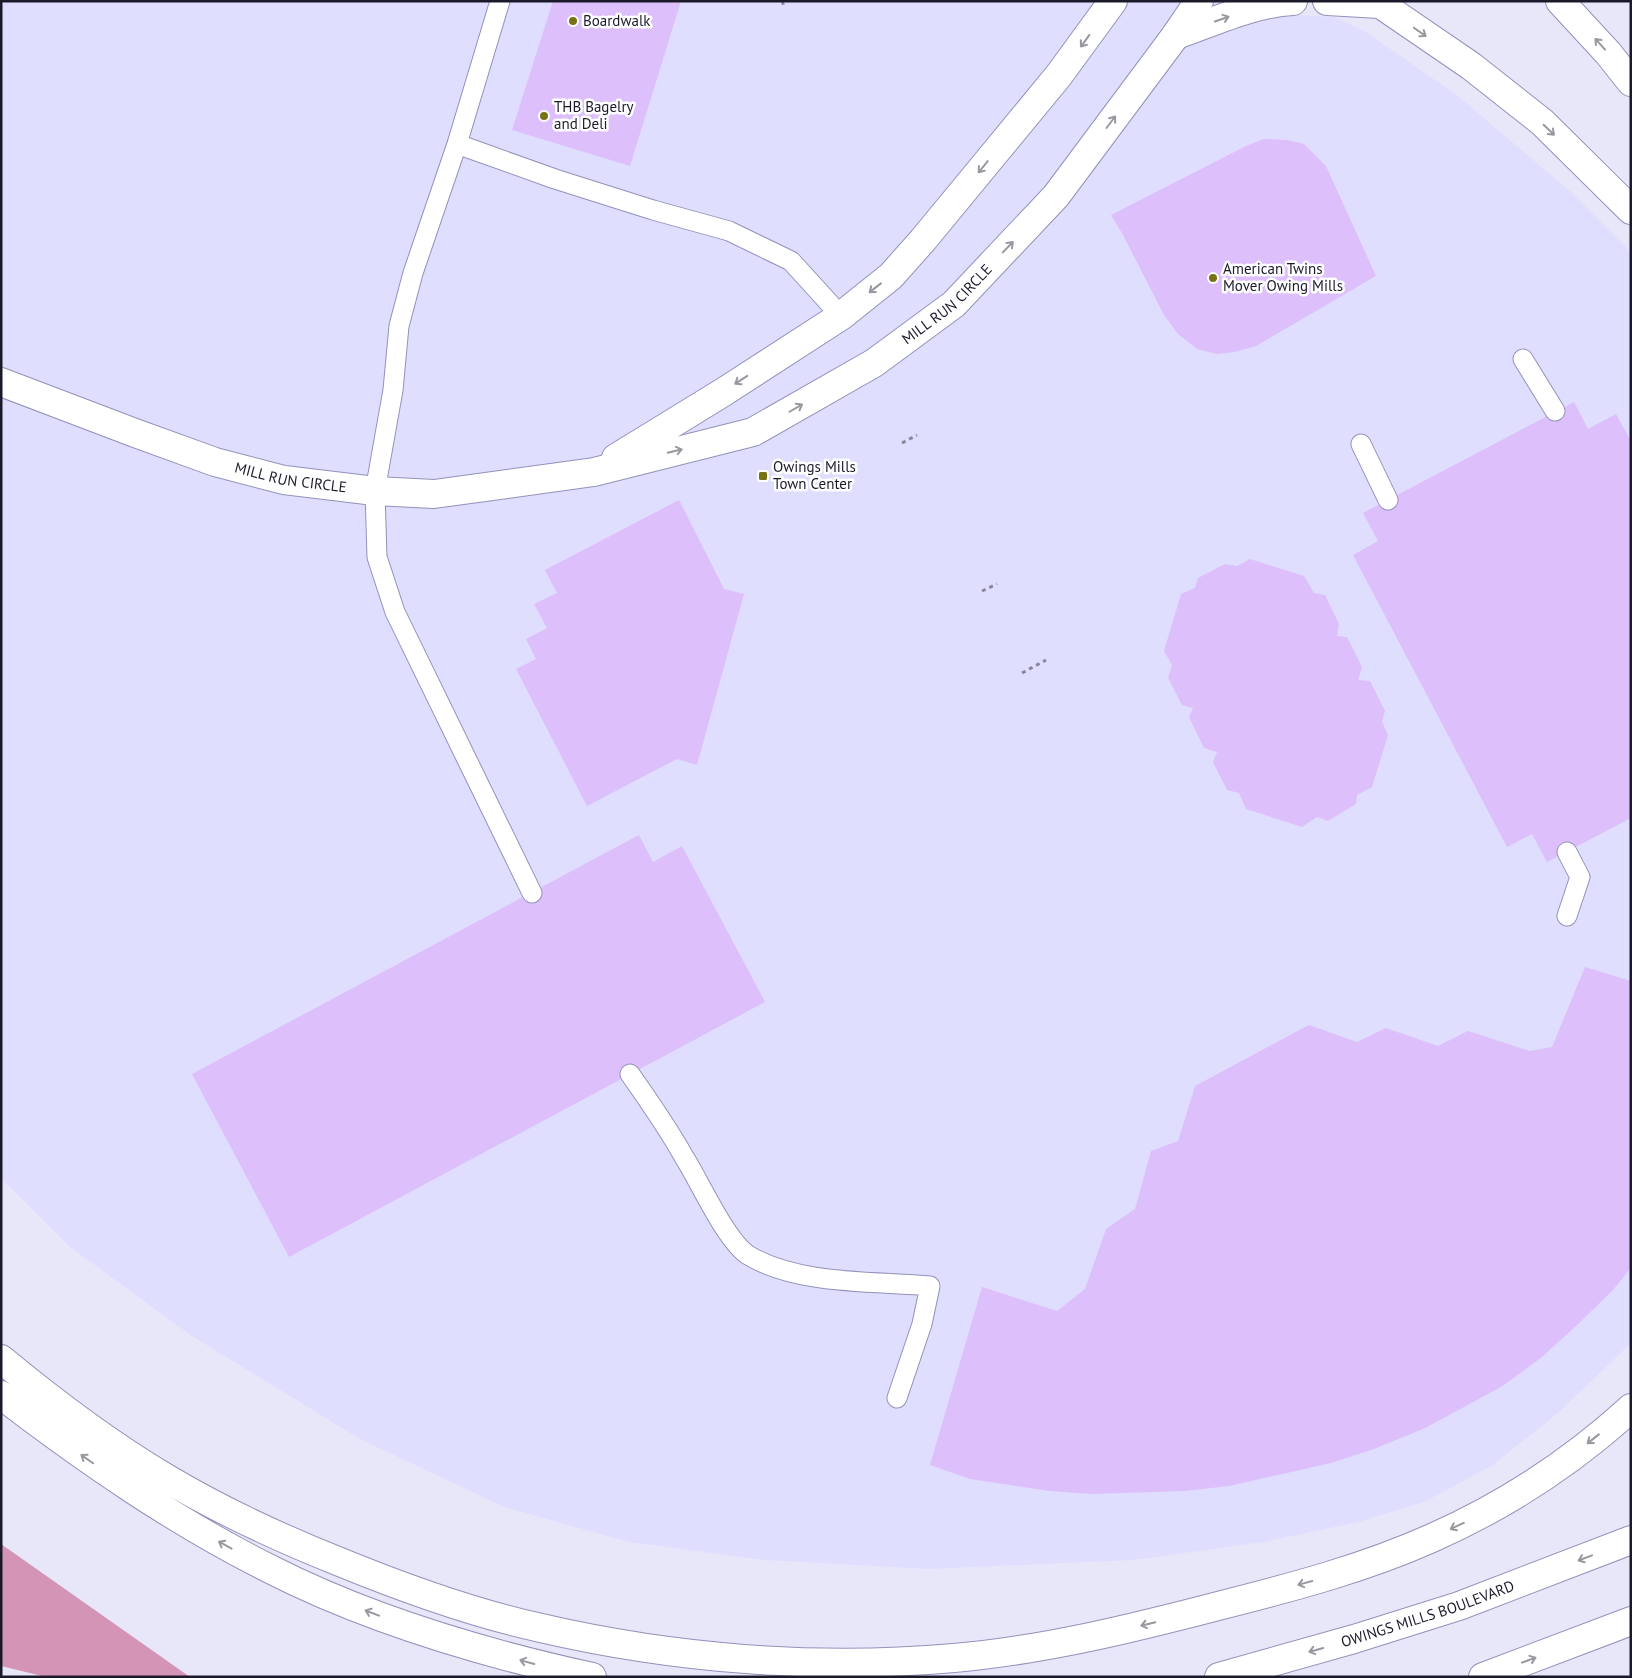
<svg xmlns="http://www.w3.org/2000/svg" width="1632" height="1678" font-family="'PT Sans',sans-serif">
	<rect width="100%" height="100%" fill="#e8e7fa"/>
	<path fill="#dfdefe" d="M1,1H1249L1233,30L1262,19L1295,15L1334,17L1366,32L1458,96L1571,192L1631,252V1343L1558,1413L1493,1465L1426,1501L1359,1522L1263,1542L1134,1560L928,1569L764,1560L629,1542L504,1507L360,1439L192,1336L70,1247L1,1178Z"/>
	<path fill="#d494b5" d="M1,1544L190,1677H46L1,1666Z"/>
	<path fill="#ddbffc" d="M553,1H681L630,166L512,130Z
		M1264,139L1287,140L1304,144L1326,166L1376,276L1256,346L1235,352L1217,354L1197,349L1178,334L1164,315L1123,235L1111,215L1246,146Z
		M1574,402L1588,429L1616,414L1631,441V818L1547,862L1532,834L1507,847L1353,555L1378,541L1363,513Z
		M679,500L724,589L744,594L697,765L677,759L587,806L516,669L536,659L526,639L547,628L534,604L557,593L545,570Z
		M1250,559L1304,576L1314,593L1325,595L1339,624L1337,636L1347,637L1362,667L1358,680L1370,681L1385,711L1382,722L1388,735L1372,787L1357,795L1356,804L1328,821L1317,817L1302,827L1246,809L1239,793L1227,790L1213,762L1217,752L1204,748L1189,717L1193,708L1182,705L1168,678L1172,665L1164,651L1181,594L1195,588L1198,578L1225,564L1237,566Z
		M639,835L653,862L682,846L765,1002L289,1257L192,1074Z
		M1585,967L1631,981V1268L1613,1290L1576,1326L1542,1357L1501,1387L1425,1428L1374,1449L1331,1463L1229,1486L1185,1491L1092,1494L1050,1491L970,1479L930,1465L982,1287L1057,1311L1085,1289L1106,1229L1135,1209L1151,1151L1178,1141L1195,1086L1309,1025L1357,1042L1386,1028L1438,1046L1468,1031L1530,1051L1552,1047Z"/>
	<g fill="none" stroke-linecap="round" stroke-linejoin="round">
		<defs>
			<path id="lane" d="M500,1L457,144L413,273L399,326L393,390L375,491L377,557L395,612L532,893
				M457,144L555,179L653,210L729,231L791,261L841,316
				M1523,359L1555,411
				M1361,444L1388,500
				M1567,916L1580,877L1567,852
				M630,1074C649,1101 668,1128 684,1157C699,1180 726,1241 748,1255C797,1285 873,1281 930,1286L922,1324L897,1398"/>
			<g id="secondary">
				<path id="s1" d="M1,382L135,433L215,462L284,480L375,491L434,494L594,472L753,432L874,363L954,304L1056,196L1176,35L1199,1"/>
				<path d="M616,458L722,393L841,316L891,276L923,240L1059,75L1113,1"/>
			</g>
			<g id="primary">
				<path id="s2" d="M1219,1677L1354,1639L1459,1606L1631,1540"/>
				<path d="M1483,1677L1631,1621"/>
			</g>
			<path id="highway" d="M1327,1L1380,4
				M1376,1L1471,66L1542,122L1631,210
				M1560,1L1608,53L1631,82
				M1176,35C1214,22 1253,3 1293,1
				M1,1359C53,1402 107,1443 166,1478C221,1511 280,1538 340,1562C406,1589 472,1613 541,1628C675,1659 817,1670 954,1658C1045,1650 1134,1628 1222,1605C1293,1587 1365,1568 1432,1538C1504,1506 1573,1461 1631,1408
				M1,1395C86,1460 174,1521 270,1569C370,1620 483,1653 592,1677"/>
		</defs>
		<use href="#lane" stroke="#9391bb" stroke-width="21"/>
		<use href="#secondary" stroke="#9391bb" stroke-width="30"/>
		<use href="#primary" stroke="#9391bb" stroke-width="30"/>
		<use href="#highway" stroke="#9391bb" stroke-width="30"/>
		<path stroke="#89889a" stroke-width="3" stroke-dasharray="4 4" stroke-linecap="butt" d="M782,1L784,6
			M902,443L917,435
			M982,591L997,584
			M1022,673L1046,660"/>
		<use href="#lane" stroke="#fff" stroke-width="19"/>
		<use href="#secondary" stroke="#fff" stroke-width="28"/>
		<use href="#primary" stroke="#fff" stroke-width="28"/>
		<use href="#highway" stroke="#fff" stroke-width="28"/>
	</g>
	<defs><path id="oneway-shaft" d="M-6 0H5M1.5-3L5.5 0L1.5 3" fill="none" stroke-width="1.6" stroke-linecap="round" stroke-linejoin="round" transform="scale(1.25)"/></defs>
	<g stroke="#9898a0">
		<use href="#oneway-shaft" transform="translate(1222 19) rotate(-19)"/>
		<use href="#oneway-shaft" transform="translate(1420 32) rotate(35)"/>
		<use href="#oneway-shaft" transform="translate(1085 41) rotate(126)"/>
		<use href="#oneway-shaft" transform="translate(1600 44) rotate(-132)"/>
		<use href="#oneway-shaft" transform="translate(1111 122) rotate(-53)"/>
		<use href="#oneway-shaft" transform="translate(1549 130) rotate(44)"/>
		<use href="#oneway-shaft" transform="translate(983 167) rotate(129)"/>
		<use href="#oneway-shaft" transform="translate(1008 247) rotate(-46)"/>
		<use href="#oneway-shaft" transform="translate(875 288) rotate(142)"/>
		<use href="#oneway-shaft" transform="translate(741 380) rotate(147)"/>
		<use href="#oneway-shaft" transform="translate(796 408) rotate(-30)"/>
		<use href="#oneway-shaft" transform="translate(675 451) rotate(-14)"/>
		<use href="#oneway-shaft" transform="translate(1593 1439) rotate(142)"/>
		<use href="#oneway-shaft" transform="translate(87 1459) rotate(-145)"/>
		<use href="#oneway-shaft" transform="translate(1457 1526) rotate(155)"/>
		<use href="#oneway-shaft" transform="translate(225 1545) rotate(-151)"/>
		<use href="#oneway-shaft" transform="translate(1585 1558) rotate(159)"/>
		<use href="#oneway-shaft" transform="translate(1305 1583) rotate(165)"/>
		<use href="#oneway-shaft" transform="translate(372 1613) rotate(-159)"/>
		<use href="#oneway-shaft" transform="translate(1148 1624) rotate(167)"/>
		<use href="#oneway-shaft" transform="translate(1316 1650) rotate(164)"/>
		<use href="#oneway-shaft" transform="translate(1529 1660) rotate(-20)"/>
		<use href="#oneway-shaft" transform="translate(527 1662) rotate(-165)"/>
	</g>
	<g fill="#767215" stroke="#fff" stroke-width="2">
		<circle cx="573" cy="21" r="5"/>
		<circle cx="544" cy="116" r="5"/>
		<circle cx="1213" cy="278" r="5"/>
		<rect x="758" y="471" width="10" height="10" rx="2.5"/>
	</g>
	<g text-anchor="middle" stroke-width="5" stroke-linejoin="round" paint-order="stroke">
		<g font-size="15" fill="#1b1a2b" stroke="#fff" text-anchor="start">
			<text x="583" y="26">Boardwalk</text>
			<text x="554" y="112">THB Bagelry<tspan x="554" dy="17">and Deli</tspan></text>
			<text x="1223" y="274">American Twins<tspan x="1223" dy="17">Mover Owing Mills</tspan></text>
			<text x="773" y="472">Owings Mills<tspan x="773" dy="17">Town Center</tspan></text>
		</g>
		<g font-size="15" fill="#1b1a2b" stroke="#fff">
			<text dy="5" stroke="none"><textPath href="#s1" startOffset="1009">MILL RUN CIRCLE</textPath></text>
			<text dy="5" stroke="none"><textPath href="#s1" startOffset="306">MILL RUN CIRCLE</textPath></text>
			<text dy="5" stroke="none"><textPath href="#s2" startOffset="218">OWINGS MILLS BOULEVARD</textPath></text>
		</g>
	</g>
	<rect width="1632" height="1678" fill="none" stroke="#1b1a2b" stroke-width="5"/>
</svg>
